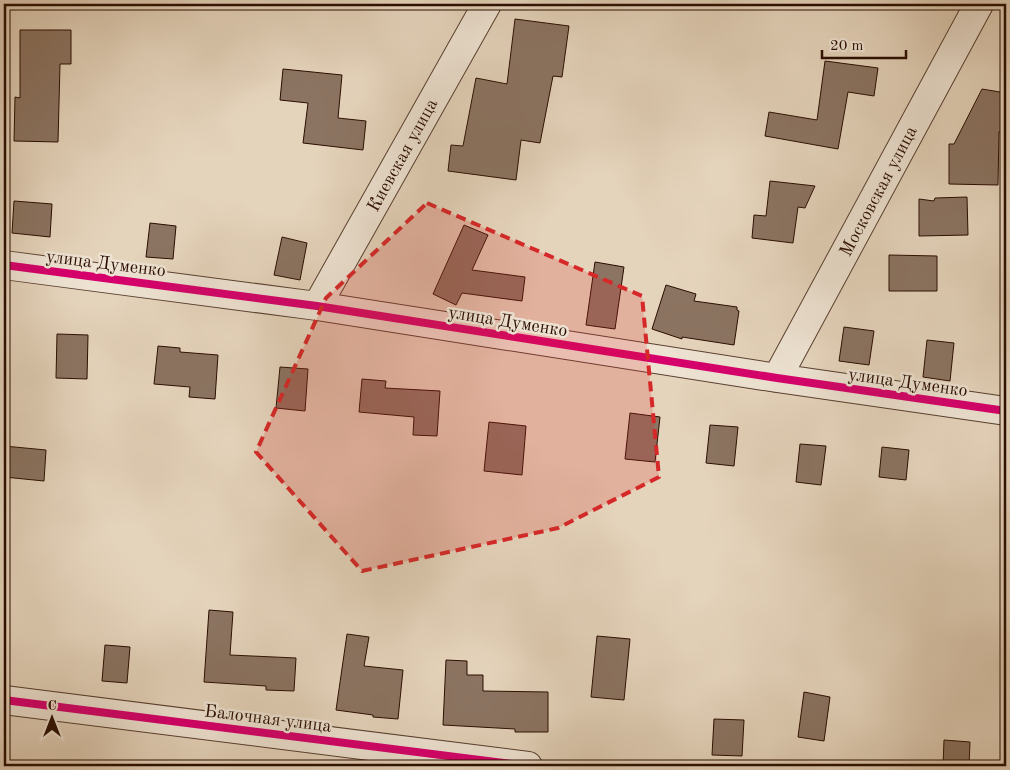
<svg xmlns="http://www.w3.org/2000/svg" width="1010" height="770" font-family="'Old Standard TT',serif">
	<rect width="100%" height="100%" fill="#e5d4bc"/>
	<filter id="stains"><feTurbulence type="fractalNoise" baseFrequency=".004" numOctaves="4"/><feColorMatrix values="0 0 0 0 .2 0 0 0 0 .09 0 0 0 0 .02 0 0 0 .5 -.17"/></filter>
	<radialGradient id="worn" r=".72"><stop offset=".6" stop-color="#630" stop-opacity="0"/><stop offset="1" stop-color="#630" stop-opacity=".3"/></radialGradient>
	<path fill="#8b7462" stroke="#2a0d01" d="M515,19L569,26L562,77L553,76L540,143L521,140L516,180L448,171L451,145L463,146L476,78L507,84Z
		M20,30H71V64H60L58,142L14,141L15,97L20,98Z
		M825,61L878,68L874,96L848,92L838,149L765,136L769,112L817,120Z
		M283,69L342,75L338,118L366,121L363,150L303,143L308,103L280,100Z
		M982,89L1006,93V133L999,132L998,185L949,184V144H954Z
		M770,181L815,186L805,208L798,207L793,243L752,238L754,215L766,216Z
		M967,197L968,235L919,236V199L934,201L935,198Z
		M14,201L52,204L50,237L12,233Z
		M150,223L176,226L173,259L146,257Z
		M464,225L488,235L472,270L525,277L522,301L462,293L456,305L433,294Z
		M282,237L307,243L300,280L274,275Z
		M889,255L937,256V291H889Z
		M595,262L624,267L615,329L586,325Z
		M666,285L696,294L694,301L737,307V310L739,311L734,345L682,337V339L652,329Z
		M844,327L874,331L869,365L839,361Z
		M57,334L88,335L87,379L56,378Z
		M927,340L954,343L950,381L923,377Z
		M158,346L180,348V352L218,355L215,399L189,397L190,387L154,384Z
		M280,367L308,369L305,411L276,408Z
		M362,379L386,381L385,388L440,391L437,436L413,435L414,417L359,412Z
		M630,413L660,417L655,462L625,459Z
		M489,422L526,426L522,475L484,471Z
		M710,425L738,427L734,466L706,463Z
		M800,444L826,446L821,485L796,482Z
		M4,446L46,450L44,481L4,477Z
		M882,447L909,450L906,480L879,477Z
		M209,610L233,612L230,655L296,658L294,691L266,690V686L204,682Z
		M347,634L369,637L364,666L403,670L398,719L373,717V715L336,710Z
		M597,636L630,639L624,700L591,697Z
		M105,645L130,647L127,683L102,681Z
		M446,660L467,661V675H483V691L548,692V732H515V729L443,725Z
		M804,692L830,697L824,741L798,737Z
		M714,719L744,720L742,756L712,755Z
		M944,740L970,742L969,766H943Z"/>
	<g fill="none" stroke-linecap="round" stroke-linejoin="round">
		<defs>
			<path id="minor" d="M4,265L317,306L777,378L1006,411
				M317,306L487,4
				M777,378L979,4
				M4,700L528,766"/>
		</defs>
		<use href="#minor" stroke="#593f30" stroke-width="30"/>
		<use href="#minor" stroke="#eee3d3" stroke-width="28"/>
		<defs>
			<path id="cycleway" d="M4,265L317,306L777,378L1006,411
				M4,700L528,766"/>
		</defs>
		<use href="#cycleway" stroke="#eee3d3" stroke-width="11"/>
		<use href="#cycleway" stroke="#d6006c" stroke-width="8"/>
	</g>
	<path fill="#d62828" fill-opacity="0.2" stroke="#d62828" stroke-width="4" stroke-dasharray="10 6" stroke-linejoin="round" d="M427,203L642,296L659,477L558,528L362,571L256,452L326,298Z"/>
	<g text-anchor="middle" stroke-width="5" stroke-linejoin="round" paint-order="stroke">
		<g font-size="18" fill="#2a0d01" stroke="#eee3d3">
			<text transform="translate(402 155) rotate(-61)" y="6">Киевская улица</text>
			<text transform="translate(878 191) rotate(-62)" y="6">Московская улица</text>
			<text transform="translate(106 263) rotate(7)" y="6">улица Думенко</text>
			<text transform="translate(508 321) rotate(9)" y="6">улица Думенко</text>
			<text transform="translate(908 382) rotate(8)" y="6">улица Думенко</text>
			<text transform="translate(268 718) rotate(7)" y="6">Балочная улица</text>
		</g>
	</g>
	<rect width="1010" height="770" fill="none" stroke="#e5d4bc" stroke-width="20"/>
	<rect x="5" y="5" width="1000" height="760" fill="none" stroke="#2a0d01" stroke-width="2.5"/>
	<rect x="10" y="10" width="990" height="750" fill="none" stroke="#2a0d01"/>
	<g transform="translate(52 718)" stroke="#eee3d3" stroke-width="4" paint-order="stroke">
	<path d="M0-4L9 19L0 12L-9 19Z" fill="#2a0d01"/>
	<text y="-8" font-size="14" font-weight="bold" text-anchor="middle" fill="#2a0d01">С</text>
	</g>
	<path d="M822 50v8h84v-8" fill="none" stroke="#2a0d01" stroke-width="2.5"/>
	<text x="830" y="50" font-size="15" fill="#2a0d01" stroke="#eee3d3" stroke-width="4" paint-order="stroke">20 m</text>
	<rect width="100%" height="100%" filter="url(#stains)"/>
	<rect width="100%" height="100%" fill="url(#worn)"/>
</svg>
